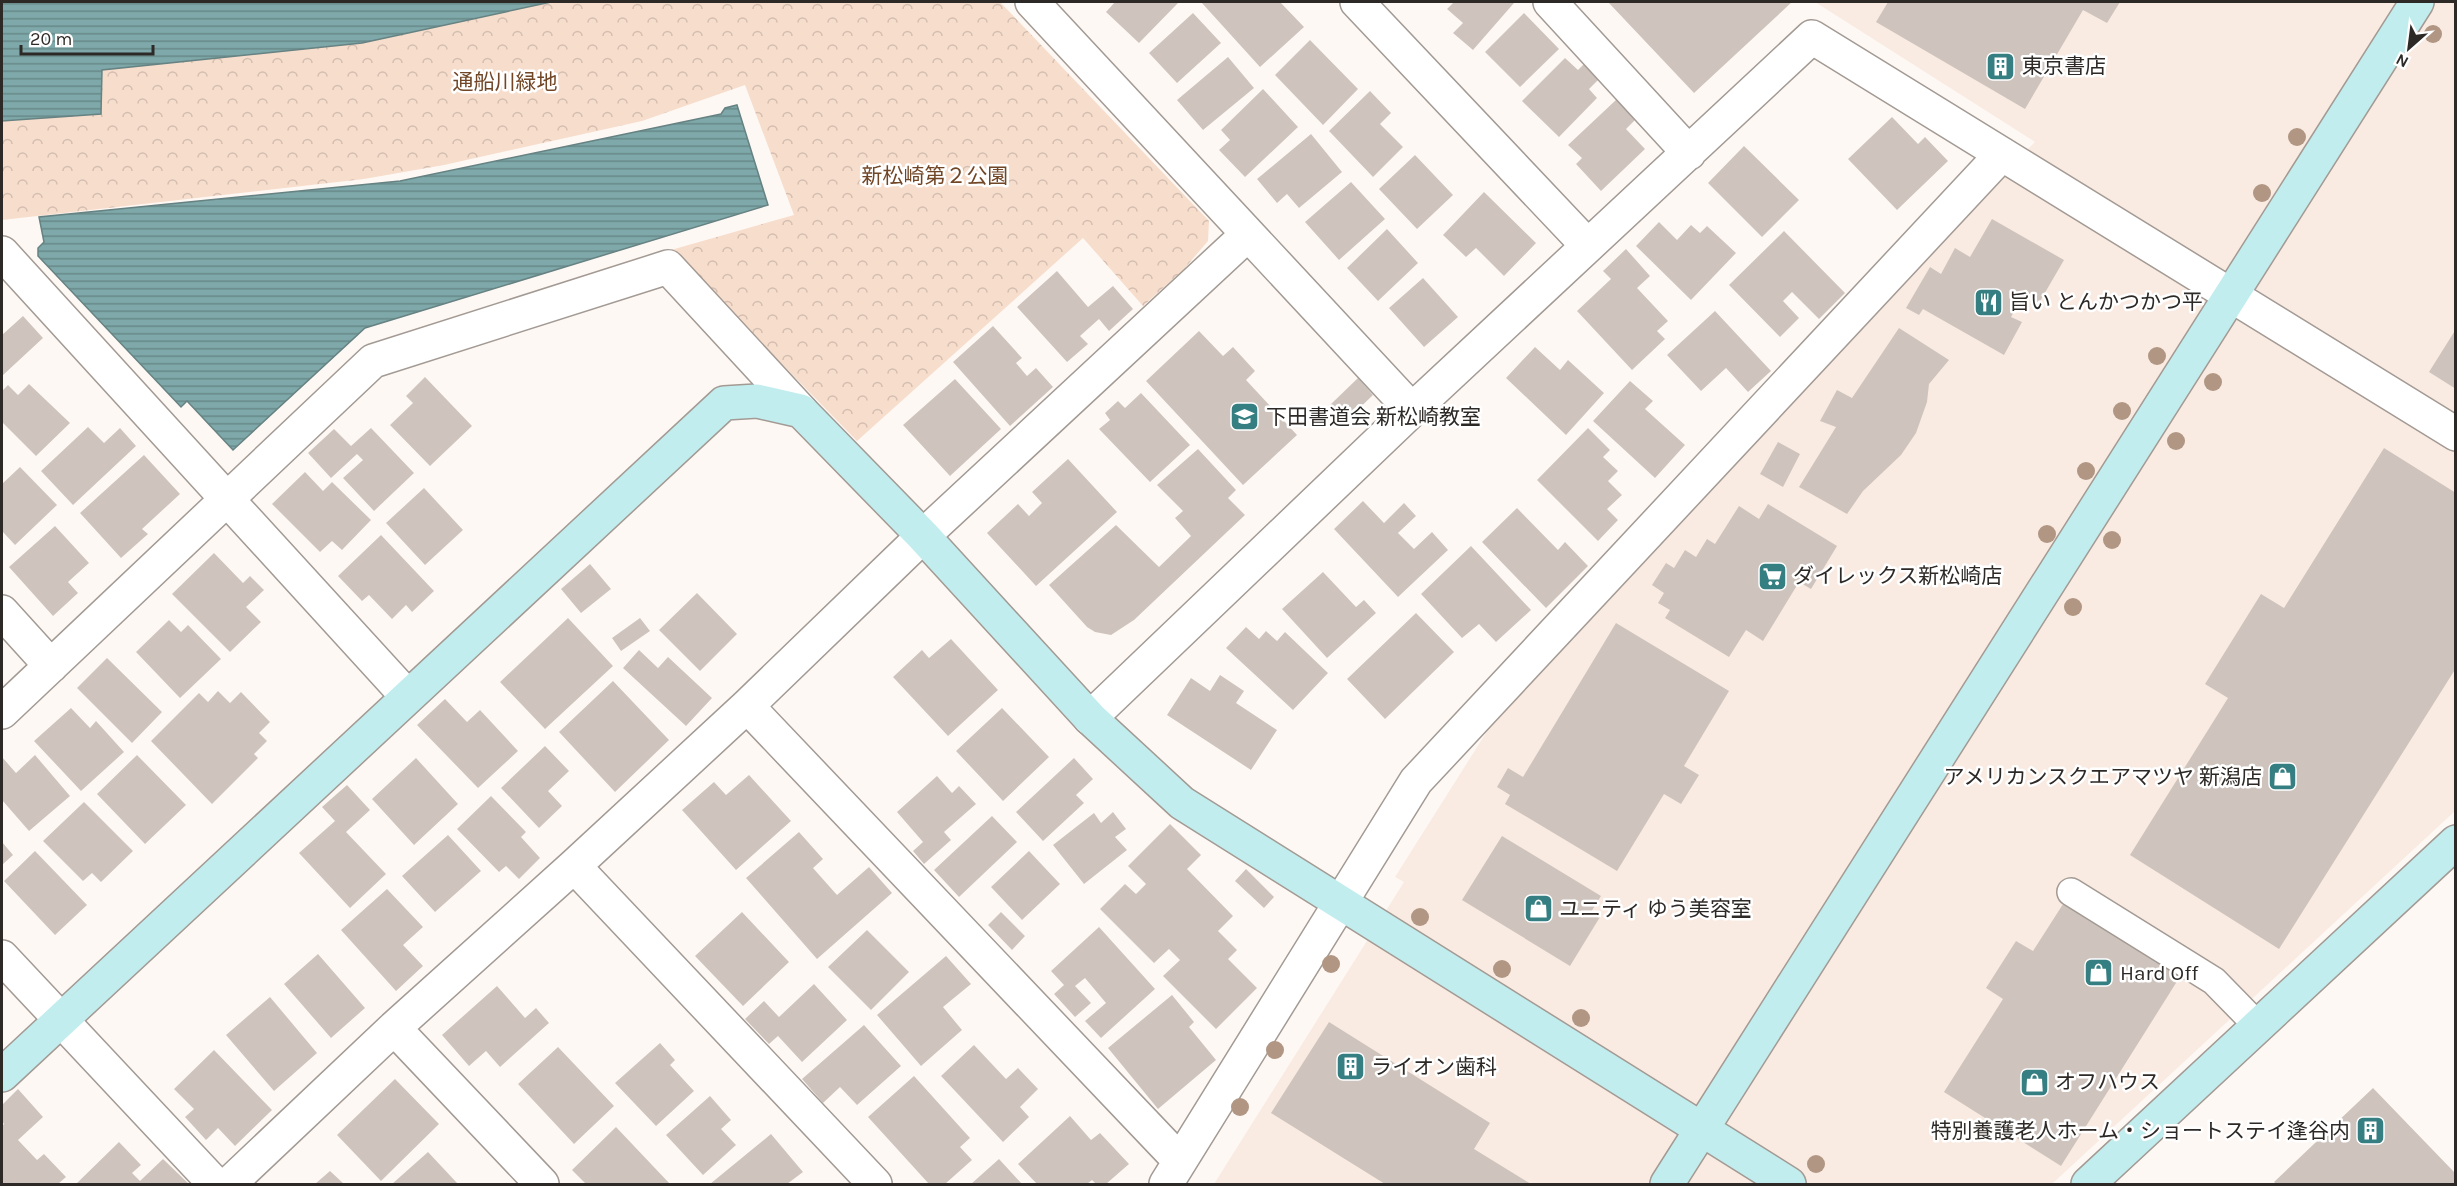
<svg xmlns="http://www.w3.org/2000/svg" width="2457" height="1186" font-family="Karla,'Noto Sans JP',sans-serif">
	<defs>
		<pattern id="forest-crowns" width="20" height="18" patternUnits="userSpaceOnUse" patternTransform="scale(1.5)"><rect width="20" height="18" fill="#f7ddcc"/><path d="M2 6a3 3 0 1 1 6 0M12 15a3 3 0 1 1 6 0" fill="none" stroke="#d4beaf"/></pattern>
		<pattern id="water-rules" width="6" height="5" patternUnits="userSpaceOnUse" patternTransform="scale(1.5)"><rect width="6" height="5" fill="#7ea8a9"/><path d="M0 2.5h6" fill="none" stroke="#688989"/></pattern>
	</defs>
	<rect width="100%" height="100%" fill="#fef8f4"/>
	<path fill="#f9ebe2" d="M1815,2H2455V811L2052,1184H1214L1404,882L1395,877L1503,706L1988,189L2035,142Z"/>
	<path fill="url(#forest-crowns)" d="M551,2H1000L1209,221L1208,241L1184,269L1143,306L1083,238L857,441L671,250L794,215L745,85L642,121L444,165L364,179L2,220V121L101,114L102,70L362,43Z"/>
	<path fill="url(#water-rules)" stroke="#668282" stroke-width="1.5" d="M2,2H551L362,43L102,70L101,114L2,121Z
		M737,105L768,205L365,328L233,450L187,401L181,407L38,256V248L44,242L39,217L400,181L721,114L725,108Z"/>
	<path fill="#cec4bd" d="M1115,2H1179L1139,43L1106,12Z
		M1201,2H1280L1304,27L1260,67Z
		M1454,2H1512L1514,3L1473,50L1453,33L1463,23L1447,9Z
		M1608,2H1792L1694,93Z
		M1888,2H2120L2107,23L2083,10L2025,109L1876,22Z
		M1193,13L1221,43L1177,83L1149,53Z
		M1524,13L1559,49L1520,87L1485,52Z
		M1310,40L1358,89L1323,125L1275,75Z
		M1228,57L1254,88L1203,130L1177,100Z
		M1565,58L1578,70L1586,62L1601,77L1589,89L1597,98L1559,137L1522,101Z
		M1263,89L1298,127L1245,177L1219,150L1230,140L1221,130Z
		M1370,91L1391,113L1380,124L1403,147L1373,177L1329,131Z
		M1617,99L1636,119L1626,129L1645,149L1601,191L1576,164L1582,158L1568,145Z
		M1892,117L1918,144L1925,137L1948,161L1897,210L1848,159Z
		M1311,134L1342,172L1299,208L1287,194L1277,203L1257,179Z
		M1744,146L1799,200L1762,237L1708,183Z
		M1415,155L1453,195L1417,229L1379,189Z
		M1351,182L1385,219L1339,260L1305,222Z
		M1484,192L1536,243L1504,276L1476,248L1466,257L1443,235Z
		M1992,219L2064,260L2039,303L2024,294L2011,317L2022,322L2004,355L1923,309L1919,315L1906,308L1930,267L1941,274L1955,248L1970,257Z
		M1659,222L1677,240L1691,225L1700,233L1707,226L1736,253L1691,300L1636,246Z
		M1387,229L1418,263L1378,301L1347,268Z
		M1784,231L1845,293L1819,319L1792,292L1783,301L1799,318L1780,337L1729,285Z
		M1626,249L1650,276L1637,288L1668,321L1657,331L1665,339L1632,370L1577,311L1611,279L1603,271Z
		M1057,271L1088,307L1113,286L1133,309L1109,331L1099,319L1080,336L1088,344L1067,362L1017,307Z
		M1423,278L1458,317L1424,347L1389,308Z
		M1715,311L1771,371L1748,392L1726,368L1701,391L1667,355Z
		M23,316L43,338L2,376V335Z
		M993,326L1022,358L1016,363L1027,376L1036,368L1053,387L1010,426L953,362Z
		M1899,328L1949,360L1929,384L1927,402L1916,433L1901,455L1863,491L1847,514L1799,487L1836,427L1820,421L1837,390L1852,398Z
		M2456,329V389L2429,372Z
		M1199,331L1223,356L1233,347L1255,371L1246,380L1297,435L1243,485L1146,381Z
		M1535,347L1560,370L1568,360L1604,393L1566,435L1506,378Z
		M425,377L472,426L430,466L390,425L413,403L406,396Z
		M1358,378L1373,395L1345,422L1330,405Z
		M955,379L1001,429L950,476L903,425Z
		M1630,381L1653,401L1645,409L1685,445L1655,478L1593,421Z
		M29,384L70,423L36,456L2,422V391L8,385L18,395Z
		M1141,393L1190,445L1150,482L1099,429L1110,420L1105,413L1118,401L1125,408Z
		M88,427L104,443L120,428L136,446L73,505L41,471Z
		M371,428L414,473L374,511L343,478L363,460L357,454L331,478L308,453L334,429L351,446Z
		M1588,428L1610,450L1603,457L1618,471L1608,481L1622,495L1607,509L1618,520L1598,541L1537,480Z
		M1778,442L1800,454L1783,487L1760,474Z
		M2384,448L2456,493V668L2279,949L2130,855L2228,698L2205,684L2261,594L2284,608Z
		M1198,449L1236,490L1228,498L1245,515L1134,620L1111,635L1095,632L1087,627L1049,585L1116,525L1159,567L1191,536L1175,518L1183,511L1157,485Z
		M144,455L180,494L142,529L148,534L121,558L80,513Z
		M1068,459L1117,512L1036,586L987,533L1018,504L1029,516L1042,503L1032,492Z
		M20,467L57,505L15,545L2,531V484Z
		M305,472L323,491L332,482L371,520L342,550L332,541L320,552L272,504Z
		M424,488L463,530L425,565L386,523Z
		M1363,501L1384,523L1404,503L1416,516L1398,533L1414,549L1432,532L1448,550L1398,597L1334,529Z
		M1768,504L1837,546L1811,589L1799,582L1763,641L1746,630L1729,657L1665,618L1670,610L1658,603L1664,593L1652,585L1666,563L1674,568L1685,550L1696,557L1707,539L1715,544L1739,506L1759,519Z
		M1517,508L1558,550L1565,542L1588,566L1546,608L1482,542Z
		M55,526L89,563L68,582L78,593L53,616L9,567Z
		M381,535L434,591L412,612L406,605L392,619L369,595L362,601L338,576Z
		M1471,546L1531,610L1496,642L1479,624L1462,638L1421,594Z
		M214,553L243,583L250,576L264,590L246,607L261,622L230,652L172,594Z
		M590,564L611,589L581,613L561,589Z
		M1323,572L1356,607L1364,600L1376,613L1327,658L1282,609Z
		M697,593L737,634L700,671L659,630Z
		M1416,613L1454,652L1385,719L1347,679Z
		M568,618L613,666L545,729L500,682Z
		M640,618L650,631L621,651L612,638Z
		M169,620L181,632L188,625L221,659L180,698L136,652Z
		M1616,623L1729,691L1684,766L1699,775L1681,804L1664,794L1617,871L1505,804L1510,795L1497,787L1508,768L1523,777Z
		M1246,627L1259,639L1266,631L1277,641L1285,632L1328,673L1293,710L1226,648Z
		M951,639L998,690L948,736L893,677L922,650L929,658Z
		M639,650L658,668L668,657L712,698L686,726L623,668Z
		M107,658L162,712L132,743L77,688Z
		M1220,675L1244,691L1236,703L1277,730L1251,770L1167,715L1191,678L1210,691Z
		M613,681L669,740L615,792L559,732Z
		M218,691L230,703L241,692L270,722L259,733L267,741L254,754L258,758L212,804L151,741L199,693L208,702Z
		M445,699L467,722L480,710L518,751L478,788L417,725Z
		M71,708L90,728L96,721L124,752L81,791L34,741Z
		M1002,708L1049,757L1003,801L956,751Z
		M545,746L569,771L548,791L562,806L539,828L501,788Z
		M35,755L70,796L29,831L2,800V757L16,773Z
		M137,755L186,805L145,844L97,794Z
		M416,758L458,804L414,845L372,799Z
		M1074,758L1093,779L1076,795L1084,803L1043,841L1016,812Z
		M749,775L791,821L736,870L682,810L714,782L726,795Z
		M937,776L952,793L959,786L976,804L944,832L951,840L924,864L913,851L923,842L897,812Z
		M347,785L370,810L346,832L386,874L350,908L299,853L335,821L322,807Z
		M491,796L526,832L521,837L540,858L519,879L506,866L499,872L457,829Z
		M84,802L133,851L101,882L92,873L83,881L43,841Z
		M1113,812L1126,829L1115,837L1127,850L1084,884L1053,845L1094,813L1101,823Z
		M992,816L1017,842L959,897L934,870Z
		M1170,824L1201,855L1187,869L1233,916L1218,931L1237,950L1228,959L1257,988L1216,1029L1163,976L1180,960L1169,949L1154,963L1100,909L1125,884L1136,894L1146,884L1128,866Z
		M799,832L823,859L813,868L837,895L869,867L892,893L817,959L746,878Z
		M448,835L481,871L435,912L402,876Z
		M1502,836L1601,896L1591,912L1600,917L1570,966L1462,900Z
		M2,842L13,855L2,865Z
		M35,851L87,905L55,935L4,881Z
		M1029,851L1060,884L1022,920L991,887Z
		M1246,869L1274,897L1264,908L1235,881Z
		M387,889L423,927L403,945L423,966L396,991L341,930Z
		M2065,901L2181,975L2061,1166L1944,1092L2003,999L1986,988L2016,941L2033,951Z
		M742,912L789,962L743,1006L695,956Z
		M1001,912L1025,936L1012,950L988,925Z
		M1099,927L1155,989L1101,1038L1085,1021L1106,1003L1085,978L1075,986L1091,1003L1075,1017L1054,994L1064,985L1051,971Z
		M867,930L909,972L871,1010L828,967Z
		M318,954L365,1008L331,1038L284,984Z
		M946,956L971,984L943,1007L962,1030L921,1066L877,1015Z
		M814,984L847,1020L802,1062L778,1036L769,1044L745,1019L764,1001L779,1017Z
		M497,986L525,1018L536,1008L549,1023L500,1067L486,1051L469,1066L442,1035Z
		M1172,995L1194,1022L1189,1027L1216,1060L1158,1109L1108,1048Z
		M270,997L317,1053L274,1091L226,1035Z
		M1329,1022L1490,1123L1474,1149L1531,1184H1385L1271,1113Z
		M864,1025L901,1066L857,1105L840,1087L823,1103L802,1079Z
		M660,1043L675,1060L670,1065L694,1091L656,1126L615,1083Z
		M974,1045L1006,1079L1018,1068L1038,1089L1020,1107L1029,1117L1003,1142L941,1076Z
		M558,1047L614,1106L574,1144L518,1084Z
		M214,1050L272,1110L235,1146L218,1128L206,1140L185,1117L194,1109L174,1089Z
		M914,1076L970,1138L960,1147L972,1160L945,1184H929L868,1117Z
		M395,1079L439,1124L381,1181L337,1135Z
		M2373,1088L2456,1174V1184H2276L2274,1182Z
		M18,1089L43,1117L18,1140L37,1160L44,1154L66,1177L58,1184H2V1126L4,1124L2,1121V1105Z
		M710,1096L731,1120L721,1129L736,1145L703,1175L666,1135Z
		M1070,1116L1091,1140L1100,1133L1129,1164L1106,1184H1096L1092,1180L1087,1184H1037L1018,1164Z
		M616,1127L670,1184H586L572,1170Z
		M771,1134L803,1172L787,1184H710Z
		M119,1142L141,1165L132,1173L140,1181L163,1159L189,1184H76Z
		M428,1152L458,1184H392Z
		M999,1159L1022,1184H971Z
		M330,1171L344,1184H315Z"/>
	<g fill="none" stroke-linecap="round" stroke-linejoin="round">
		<defs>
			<path id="lane" d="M2071,892L2214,981L2258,1026"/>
			<path id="street" d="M1032,2L1412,410
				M1357,2L1588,246
				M1550,2L1689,153
				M2,253L407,696
				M2,612L51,666
				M747,706L1180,1161
				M2,712L373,361L668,267L801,411
				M1090,718L1412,410L1812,37L2456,434
				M574,866L875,1184
				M2,957L215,1184
				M394,1028L542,1184
				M229,1184L394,1028L574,866L747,706L923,536L1248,234
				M1166,1184L1416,781L2002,154"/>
			<path id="secondary" d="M2,1075L724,403L757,401L801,411L923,536L1090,718L1182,803L1789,1184
				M1667,1184L2417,2
				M2088,1184L2456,842"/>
		</defs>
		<use href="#lane" stroke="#a39a94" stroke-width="30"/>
		<use href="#street" stroke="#a39a94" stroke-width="36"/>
		<use href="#secondary" stroke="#a39a94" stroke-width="36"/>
		<use href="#lane" stroke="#fff" stroke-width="27"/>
		<use href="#street" stroke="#fff" stroke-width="33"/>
		<use href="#secondary" stroke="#c2edee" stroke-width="33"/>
	</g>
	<g fill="#b09683">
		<circle cx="2433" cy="34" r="9"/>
		<circle cx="2297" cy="137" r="9"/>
		<circle cx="2262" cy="193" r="9"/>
		<circle cx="2157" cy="356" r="9"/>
		<circle cx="2213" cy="382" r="9"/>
		<circle cx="2122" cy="411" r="9"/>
		<circle cx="2176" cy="441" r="9"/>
		<circle cx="2086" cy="471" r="9"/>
		<circle cx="2047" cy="534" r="9"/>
		<circle cx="2112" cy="540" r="9"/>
		<circle cx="2073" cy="607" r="9"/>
		<circle cx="1420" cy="917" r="9"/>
		<circle cx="1331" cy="964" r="9"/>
		<circle cx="1502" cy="969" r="9"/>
		<circle cx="1581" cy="1018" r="9"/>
		<circle cx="1275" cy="1050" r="9"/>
		<circle cx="1240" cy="1107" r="9"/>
		<circle cx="1816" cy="1164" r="9"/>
	</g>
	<defs>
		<symbol id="building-square" viewBox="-11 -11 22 22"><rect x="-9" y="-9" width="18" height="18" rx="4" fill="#357e81" stroke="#fff"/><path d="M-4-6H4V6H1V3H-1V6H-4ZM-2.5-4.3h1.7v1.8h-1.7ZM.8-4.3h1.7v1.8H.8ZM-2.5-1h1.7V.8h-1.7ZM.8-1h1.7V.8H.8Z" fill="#fff"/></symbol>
		<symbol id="restaurant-square" viewBox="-11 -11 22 22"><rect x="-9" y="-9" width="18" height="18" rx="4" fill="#357e81" stroke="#fff"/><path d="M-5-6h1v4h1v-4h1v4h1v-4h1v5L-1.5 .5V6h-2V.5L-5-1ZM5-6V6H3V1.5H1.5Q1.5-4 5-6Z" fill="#fff"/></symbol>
		<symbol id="school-square" viewBox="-11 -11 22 22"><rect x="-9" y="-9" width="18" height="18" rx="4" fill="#357e81" stroke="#fff"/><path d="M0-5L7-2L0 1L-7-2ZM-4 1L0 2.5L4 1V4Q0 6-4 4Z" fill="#fff"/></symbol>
		<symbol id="supermarket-square" viewBox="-11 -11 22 22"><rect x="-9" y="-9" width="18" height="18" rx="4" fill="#357e81" stroke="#fff"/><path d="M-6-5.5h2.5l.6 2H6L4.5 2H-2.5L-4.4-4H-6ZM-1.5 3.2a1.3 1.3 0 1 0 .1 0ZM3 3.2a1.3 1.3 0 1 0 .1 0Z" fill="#fff"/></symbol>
		<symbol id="shop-square" viewBox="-11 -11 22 22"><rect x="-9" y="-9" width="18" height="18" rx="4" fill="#357e81" stroke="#fff"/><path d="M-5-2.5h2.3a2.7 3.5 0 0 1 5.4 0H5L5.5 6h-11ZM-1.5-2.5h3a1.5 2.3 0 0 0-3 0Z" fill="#fff"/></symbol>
	</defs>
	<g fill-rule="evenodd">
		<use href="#building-square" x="1984" y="50" width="33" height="33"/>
		<use href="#restaurant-square" x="1972" y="286" width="33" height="33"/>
		<use href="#school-square" x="1228" y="400" width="33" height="33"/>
		<use href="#supermarket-square" x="1756" y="560" width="33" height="33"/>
		<use href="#shop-square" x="2266" y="760" width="33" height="33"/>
		<use href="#shop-square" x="1522" y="892" width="33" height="33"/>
		<use href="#shop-square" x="2082" y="956" width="33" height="33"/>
		<use href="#building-square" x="1334" y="1050" width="33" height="33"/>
		<use href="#shop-square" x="2018" y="1066" width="33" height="33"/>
		<use href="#building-square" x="2354" y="1114" width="33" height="33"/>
	</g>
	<g text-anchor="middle" stroke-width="5" stroke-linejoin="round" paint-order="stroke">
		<g font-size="21" fill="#2d2926" stroke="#fff" text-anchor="start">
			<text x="2022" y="73">東京書店</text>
			<text x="2009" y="309">旨い とんかつかつ平</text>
			<text x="1266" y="424">下田書道会 新松崎教室</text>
			<text x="1793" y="583">ダイレックス新松崎店</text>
			<text x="2262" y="784" text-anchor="end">アメリカンスクエアマツヤ 新潟店</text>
			<text x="1559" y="916">ユニティ ゆう美容室</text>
			<text x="2120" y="980">Hard Off</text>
			<text x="1371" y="1074">ライオン歯科</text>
			<text x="2055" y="1089">オフハウス</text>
			<text x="2350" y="1138" text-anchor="end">特別養護老人ホーム・ショートステイ逢谷内</text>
		</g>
		<g font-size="21" fill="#714626" stroke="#fff">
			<text x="505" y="89">通船川緑地</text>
			<text x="935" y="183">新松崎第２公園</text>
		</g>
	</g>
	<rect width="2457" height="1186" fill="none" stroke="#2d2926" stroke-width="6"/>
	<g transform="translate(2409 48) rotate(208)" stroke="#ffffff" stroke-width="4.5" paint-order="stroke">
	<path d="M0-4.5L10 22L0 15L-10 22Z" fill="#2d2926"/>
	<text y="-9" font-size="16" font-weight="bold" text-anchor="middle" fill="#2d2926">N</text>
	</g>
	<path d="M21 45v9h132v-9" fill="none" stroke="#2d2926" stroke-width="3"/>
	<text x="30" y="45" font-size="18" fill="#2d2926" stroke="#ffffff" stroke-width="4.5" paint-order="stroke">20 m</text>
</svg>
